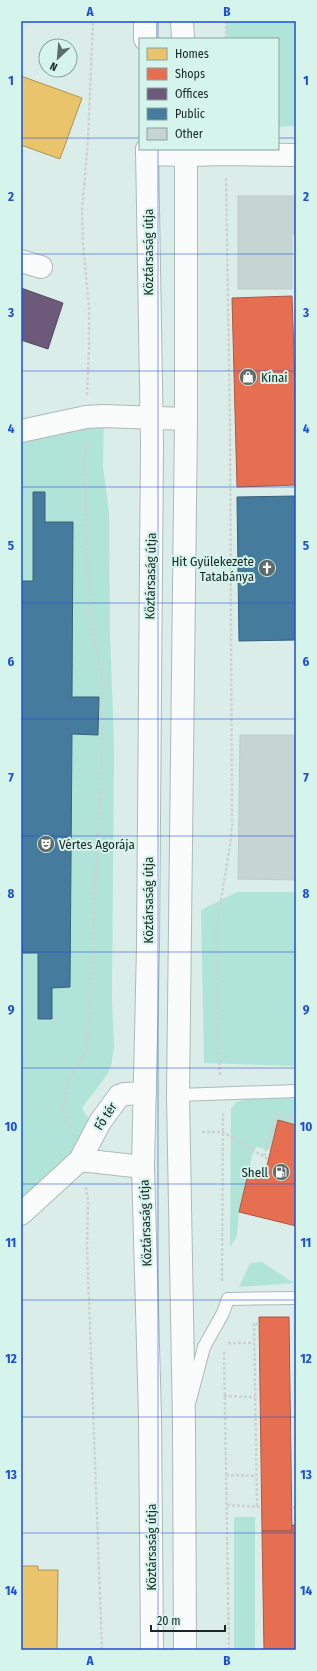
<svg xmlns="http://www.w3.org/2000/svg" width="317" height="1671" font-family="'Fira Sans Condensed',sans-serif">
	<rect width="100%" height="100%" fill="#dbede8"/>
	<path fill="#b1e4d9" d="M226,21H296V126L278,127V39H226Z
		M104,416L103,466L109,512L110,631L114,746L112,997L114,1048L111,1066L107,1075L82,1108L96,1131L21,1214V431Z
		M237,892H296V1066L204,1063L201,910Z
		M296,1098V1125L278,1120L270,1150L256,1147L252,1156L239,1212L237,1236L230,1247L231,1109L236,1102L248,1099Z
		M262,1262L294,1283L239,1287L250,1263Z
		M234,1517H255V1650H234Z"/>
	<path fill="#e9c46a" stroke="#ab9555" d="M21,76L82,98L60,159L21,145Z
		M21,1566H38V1570H58L57,1650H21Z"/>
	<path fill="#e76f51" stroke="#aa5944" d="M292,296L296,415V485L237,487L232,298Z
		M278,1120L296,1125V1226L239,1212L248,1174L264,1178Z
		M259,1317H289L292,1531H262Z
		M292,1525H296V1650H264L262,1531H292Z"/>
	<path fill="#6d597a" stroke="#544a60" d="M21,288L63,303L48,349L21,340Z"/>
	<path fill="#457b9d" stroke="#386279" d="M33,492H45V522H73L72,697H99L98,735L72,734L70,987L52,988V1019H38V953H21V581H33Z
		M296,496V640L239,641L237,497Z"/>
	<path fill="#c7d5d2" stroke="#beccc9" d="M238,196H296V234H292V289H238Z
		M240,735H296L295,880L238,879Z"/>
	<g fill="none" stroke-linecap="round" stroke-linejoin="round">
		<defs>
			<path id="lane" d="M178,1095L296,1091
				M190,1400L204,1347L223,1313L228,1299L296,1298"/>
			<path id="street" d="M186,155L226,154L296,155
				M21,261L41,267
				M21,431L86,417L104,416L186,419
				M80,1160L143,1167
				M21,1214L80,1160L100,1122L119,1096L124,1094L145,1093"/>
			<path id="secondary" d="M145,21V39
				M182,21L183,39
				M147,149L152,443L148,946L143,1167L150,1416L152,1650
				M147,154L186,155
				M185,1650L184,1425L178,1095L186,419V149"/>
		</defs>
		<use href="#lane" stroke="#acbab6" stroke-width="14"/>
		<use href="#street" stroke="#acbab6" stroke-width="24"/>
		<use href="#secondary" stroke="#acbab6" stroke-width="24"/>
		<path stroke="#cdd2d0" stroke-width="2.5" stroke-dasharray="3 2" stroke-linecap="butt" d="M226,21V39
			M87,395L89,348V308L83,244L82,211L88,139L93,21
			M220,1075L217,1029L216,930L230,846L232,824L230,423L226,177
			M70,1128L63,1109L68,1083L87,1049L102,753V678L90,619L84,472L86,441
			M202,1132H223L268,1159
			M264,1156L277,1114L296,1119
			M86,1187L88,1201L87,1248L102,1650
			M222,1281L223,1112
			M228,1343H254
			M224,1352L229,1650
			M224,1396L255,1397
			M226,1475L256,1476
			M227,1505L262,1507
			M257,1506L254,1323L259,1324
			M292,1508L296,1507"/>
		<use href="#lane" stroke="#fafcfc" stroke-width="12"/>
		<use href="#street" stroke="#fafcfc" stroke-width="22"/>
		<use href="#secondary" stroke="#fafcfc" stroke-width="22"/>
	</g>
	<path fill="none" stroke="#1d4ed8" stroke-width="1" stroke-opacity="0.55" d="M158,21V39M21,138H140M278,138H296M158,149V1650M21,254H296M21,371H296M21,487H296M21,603H296M21,719H296M21,836H296M21,952H296M21,1068H296M21,1184H296M21,1300H296M21,1417H296M21,1533H296"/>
	<defs>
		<symbol id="shop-disc" viewBox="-11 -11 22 22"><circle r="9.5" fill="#5e6c69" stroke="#d4f4ec"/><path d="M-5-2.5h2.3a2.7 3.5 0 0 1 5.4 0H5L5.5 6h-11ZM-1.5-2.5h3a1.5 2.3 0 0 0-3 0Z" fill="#fff"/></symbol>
		<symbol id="church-disc" viewBox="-11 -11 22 22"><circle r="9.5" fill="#5e6c69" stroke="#d4f4ec"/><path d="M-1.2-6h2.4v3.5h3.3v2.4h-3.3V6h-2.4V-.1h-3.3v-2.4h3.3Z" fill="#fff"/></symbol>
		<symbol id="theatre-disc" viewBox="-11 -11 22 22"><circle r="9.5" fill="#5e6c69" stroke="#d4f4ec"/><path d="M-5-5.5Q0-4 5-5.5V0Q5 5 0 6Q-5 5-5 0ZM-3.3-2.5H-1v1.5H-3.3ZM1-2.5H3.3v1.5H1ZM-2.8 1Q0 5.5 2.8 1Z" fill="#fff"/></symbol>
		<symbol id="fuel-disc" viewBox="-11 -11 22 22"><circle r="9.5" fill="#5e6c69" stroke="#d4f4ec"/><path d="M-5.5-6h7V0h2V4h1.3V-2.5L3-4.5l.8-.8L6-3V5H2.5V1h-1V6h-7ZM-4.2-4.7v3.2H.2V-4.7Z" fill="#fff"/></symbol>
	</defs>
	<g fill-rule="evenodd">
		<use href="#shop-disc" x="238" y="367" width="20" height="20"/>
		<use href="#church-disc" x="257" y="558" width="20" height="20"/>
		<use href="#theatre-disc" x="36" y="834" width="20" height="20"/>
		<use href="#fuel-disc" x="271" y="1162" width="20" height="20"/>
	</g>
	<g text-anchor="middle" stroke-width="4" stroke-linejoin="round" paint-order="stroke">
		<g font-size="13" fill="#1b2724" stroke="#d4f4ec">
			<text transform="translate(148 252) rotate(-90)" y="5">Köztársaság útja</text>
			<text transform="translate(150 576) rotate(-89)" y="5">Köztársaság útja</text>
			<text transform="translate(148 900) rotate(-90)" y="5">Köztársaság útja</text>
			<text transform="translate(105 1116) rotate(-57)" y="5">Fő tér</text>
			<text transform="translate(145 1223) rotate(-92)" y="5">Köztársaság útja</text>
			<text transform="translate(151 1547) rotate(-90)" y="5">Köztársaság útja</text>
		</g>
		<g font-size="13" fill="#1b2724" stroke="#d4f4ec" text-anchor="start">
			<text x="261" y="382">Kínai</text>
			<text x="254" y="566" text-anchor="end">Hit Gyülekezete<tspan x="254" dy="15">Tatabánya</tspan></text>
			<text x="59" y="849">Vértes Agorája</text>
			<text x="268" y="1177" text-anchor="end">Shell</text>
		</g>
	</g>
	<rect width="317" height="1671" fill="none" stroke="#d4f4ec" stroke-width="44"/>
	<rect x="139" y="38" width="140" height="112" fill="#d4f4ec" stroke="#8aa29c"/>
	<rect x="147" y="48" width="20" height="12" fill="#e9c46a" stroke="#8aa29c"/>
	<text x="175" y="58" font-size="12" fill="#1b2724">Homes</text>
	<rect x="147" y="68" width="20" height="12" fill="#e76f51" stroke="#8aa29c"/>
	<text x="175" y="78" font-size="12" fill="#1b2724">Shops</text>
	<rect x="147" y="88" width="20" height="12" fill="#6d597a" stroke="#8aa29c"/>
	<text x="175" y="98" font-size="12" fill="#1b2724">Offices</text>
	<rect x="147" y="108" width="20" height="12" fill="#457b9d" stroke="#8aa29c"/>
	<text x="175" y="118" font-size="12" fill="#1b2724">Public</text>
	<rect x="147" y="128" width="20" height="12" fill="#c7d5d2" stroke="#8aa29c"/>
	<text x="175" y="138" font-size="12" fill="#1b2724">Other</text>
	<g transform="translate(58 58) rotate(206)"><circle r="19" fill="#d4f4ec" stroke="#8aa29c"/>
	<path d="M0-3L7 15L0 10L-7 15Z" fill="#5e6c69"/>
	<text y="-6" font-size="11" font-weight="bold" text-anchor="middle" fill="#1b2724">N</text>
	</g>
	<path d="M151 1625v6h74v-6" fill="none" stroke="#1b2724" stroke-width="2"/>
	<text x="157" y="1625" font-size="12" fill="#1b2724" stroke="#d4f4ec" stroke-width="3" paint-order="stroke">20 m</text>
	<rect x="22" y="22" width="273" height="1627" fill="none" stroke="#1d4ed8" stroke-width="1.5"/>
	<g font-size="13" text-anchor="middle" font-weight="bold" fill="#1d4ed8">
		<text x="90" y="16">A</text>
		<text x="227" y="16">B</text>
		<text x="11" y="85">1</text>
		<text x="306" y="85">1</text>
		<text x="11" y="201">2</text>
		<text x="306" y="201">2</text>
		<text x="11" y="317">3</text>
		<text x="306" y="317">3</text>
		<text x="11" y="433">4</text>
		<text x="306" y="433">4</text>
		<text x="11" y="550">5</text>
		<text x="306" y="550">5</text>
		<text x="11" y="666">6</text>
		<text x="306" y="666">6</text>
		<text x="11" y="782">7</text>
		<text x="306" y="782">7</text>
		<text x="11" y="898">8</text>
		<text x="306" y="898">8</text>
		<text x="11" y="1014">9</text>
		<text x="306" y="1014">9</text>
		<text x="11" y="1131">10</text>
		<text x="306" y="1131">10</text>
		<text x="11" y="1247">11</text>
		<text x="306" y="1247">11</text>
		<text x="11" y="1363">12</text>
		<text x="306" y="1363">12</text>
		<text x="11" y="1479">13</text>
		<text x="306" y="1479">13</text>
		<text x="11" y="1595">14</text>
		<text x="306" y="1595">14</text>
		<text x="90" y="1665">A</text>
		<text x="227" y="1665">B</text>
	</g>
</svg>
